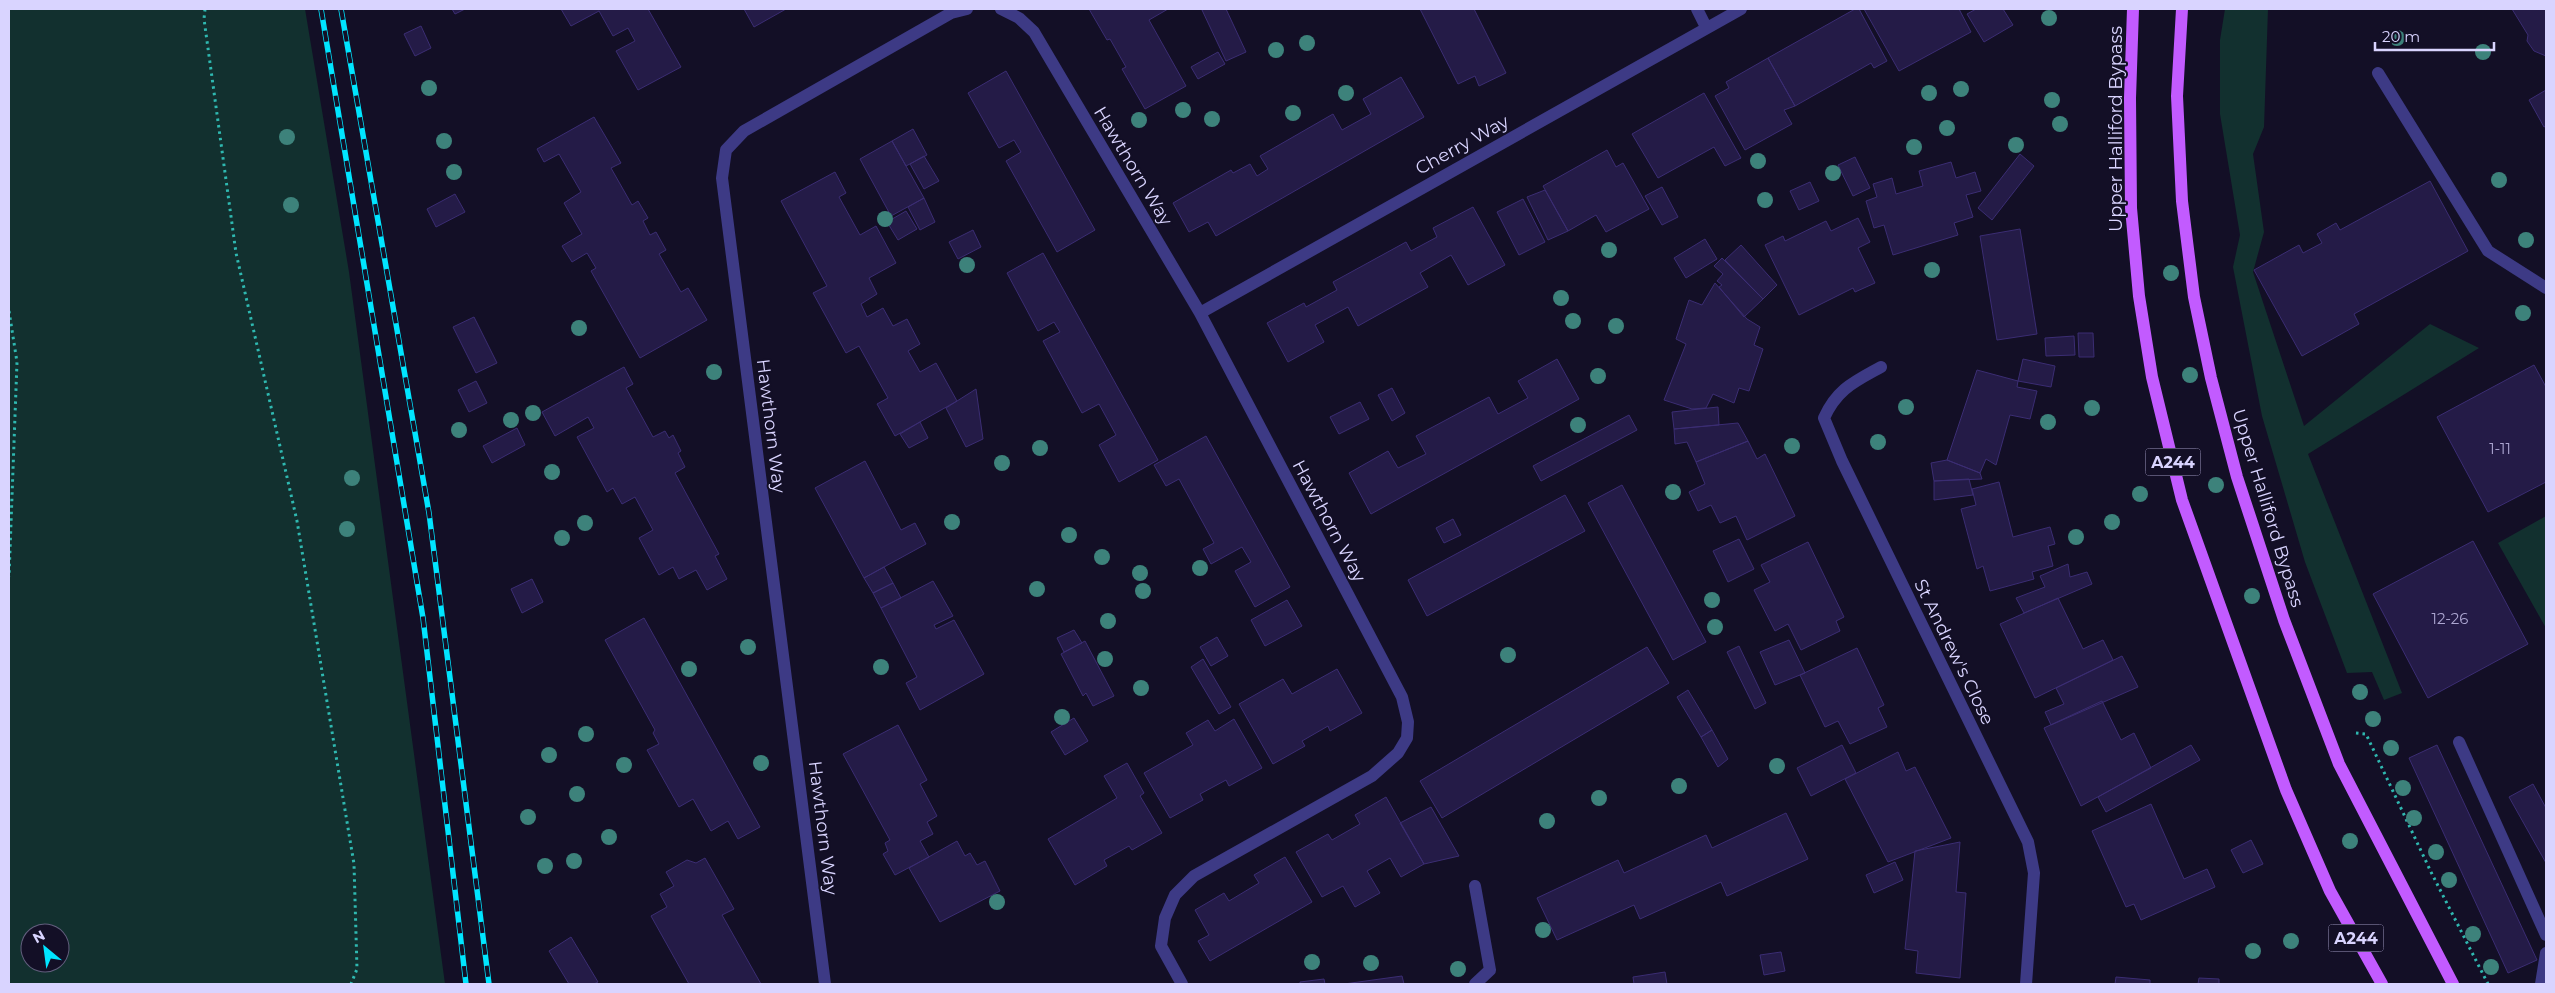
<svg xmlns="http://www.w3.org/2000/svg" width="2555" height="993" font-family="Montserrat,sans-serif">
	<rect width="100%" height="100%" fill="#130f26"/>
	<path fill="#12302f" fill-rule="evenodd" d="M9,9H305L349,272L445,984H9ZM30,933H60V963H30Z
		M2225,9H2268L2264,127L2253,154L2264,232L2253,272L2304,426L2430,324L2479,348L2308,454L2402,693L2384,700L2372,672L2347,673L2305,562L2262,416L2233,267L2240,235L2220,114V40Z
		M2546,516V628L2498,543Z"/>
	<path fill="#241b47" stroke="#3b2d73" d="M452,9H465L455,14Z
		M561,9H648L681,67L638,90L616,51L635,41L628,28L613,36L599,11L571,26Z
		M744,9H786L754,27Z
		M1089,9H1168L1149,20L1186,86L1145,109L1122,69L1126,67L1110,39L1107,40Z
		M1204,9H1226L1246,52L1226,61L1202,10Z
		M1420,9H1474L1506,73L1479,86L1475,76L1458,84Z
		M1855,9H1859L1887,61L1874,68L1871,63L1795,106L1768,58Z
		M1864,9H1959L1971,32L1899,71Z
		M1976,9H2003L2013,25L1984,42L1967,14Z
		M2512,9H2546V56L2534,51L2527,41L2528,35Z
		M421,26L431,48L415,56L404,34Z
		M1218,52L1225,64L1198,79L1191,67Z
		M1768,58L1795,106L1784,110L1792,124L1745,150L1715,96L1729,88L1726,82Z
		M1006,71L1095,230L1057,252L1006,161L1021,152L1014,140L999,148L968,93Z
		M1401,77L1424,117L1216,236L1208,222L1189,232L1173,203L1231,170L1233,173L1250,164L1257,176L1268,169L1260,156L1333,114L1342,130L1371,114L1363,99Z
		M2546,90V126L2544,127L2529,100Z
		M1704,93L1741,158L1725,166L1714,147L1658,178L1632,134Z
		M594,117L621,163L611,168L632,205L638,201L648,218L643,221L650,235L656,232L666,250L659,254L681,292L688,288L707,320L640,358L591,271L596,268L587,253L572,262L562,246L582,234L564,203L581,192L559,154L544,162L537,149Z
		M913,129L927,155L906,166L892,141Z
		M892,141L924,198L891,216L860,159Z
		M1607,150L1616,167L1623,163L1649,209L1606,232L1596,215L1568,231L1543,186Z
		M2020,154L2034,166L1992,220L1978,208Z
		M924,156L939,181L924,189L910,164Z
		M1855,157L1870,188L1853,196L1838,165Z
		M1951,162L1956,178L1975,172L1981,191L1966,195L1973,217L1954,223L1958,235L1893,255L1884,225L1874,228L1866,201L1877,197L1873,184L1892,178L1896,194L1923,186L1919,171Z
		M835,172L846,193L839,197L860,235L876,226L896,263L869,278L877,294L861,304L867,317L883,308L893,326L907,319L920,344L908,351L920,372L936,363L957,401L895,436L877,404L888,398L859,346L846,353L813,293L827,286L781,201Z
		M2430,181L2468,251L2354,314L2359,324L2302,356L2254,270L2299,245L2303,253L2322,243L2317,234L2336,223L2340,230Z
		M1810,182L1819,201L1799,210L1790,191Z
		M1662,187L1678,217L1662,225L1645,196Z
		M1545,190L1568,231L1548,240L1527,197Z
		M455,194L465,212L436,227L427,209Z
		M924,198L935,222L920,230L908,207Z
		M1523,199L1545,242L1519,255L1497,212Z
		M1473,207L1505,265L1468,285L1451,255L1420,273L1428,287L1358,326L1348,307L1315,325L1324,342L1288,362L1267,323L1304,303L1306,307L1337,290L1333,282L1406,242L1411,251L1437,237L1433,228Z
		M906,211L917,229L898,240L887,222Z
		M1858,218L1870,242L1858,248L1875,283L1855,292L1853,288L1799,315L1765,245L1783,236L1785,241L1826,221L1831,231Z
		M2020,229L2037,334L1997,340L1980,236Z
		M973,230L981,247L958,259L949,242Z
		M1705,239L1717,259L1686,278L1674,258Z
		M1741,245L1777,285L1763,299L1725,260Z
		M1043,253L1158,460L1119,482L1099,445L1116,435L1099,404L1082,413L1043,341L1060,332L1054,322L1038,331L1007,273Z
		M1722,258L1763,299L1744,317L1719,287L1722,285L1717,281L1723,274L1714,266Z
		M1715,283L1747,319L1760,327L1754,345L1763,349L1749,391L1739,388L1734,403L1713,394L1706,408L1692,409L1664,400L1686,344L1676,339L1689,300L1702,305Z
		M474,317L497,363L476,373L453,327Z
		M2078,333H2093L2094,357H2079Z
		M2074,336L2075,355L2046,356L2045,338Z
		M1557,359L1579,399L1371,514L1349,473L1388,451L1398,468L1426,454L1416,436L1489,397L1498,414L1528,398L1518,381Z
		M2023,359L2055,366L2051,387L2018,381Z
		M2534,365L2546,387V482L2488,512L2437,417Z
		M624,367L633,384L626,388L653,437L665,431L669,438L673,435L681,451L678,453L685,467L675,473L719,554L715,556L727,579L707,590L696,570L679,579L673,567L659,575L639,538L653,530L635,497L622,504L613,488L607,492L577,437L594,428L588,417L555,436L542,412Z
		M1977,370L2018,381L2017,387L2037,391L2030,419L2010,415L1996,465L1986,459L1980,473L1947,460Z
		M476,381L487,403L469,412L458,390Z
		M1392,388L1405,413L1392,421L1378,395Z
		M976,389L983,439L966,447L946,408Z
		M1360,402L1369,419L1339,434L1330,417Z
		M1718,407L1719,425L1674,429L1672,412Z
		M1629,415L1637,430L1541,481L1533,466Z
		M920,422L928,438L909,448L900,434Z
		M1738,423L1748,441L1696,462L1687,442L1675,444L1674,429Z
		M517,428L525,445L492,463L483,446Z
		M1206,436L1290,587L1255,607L1235,571L1251,562L1242,547L1211,564L1203,549L1214,543L1179,479L1166,486L1154,465Z
		M1748,441L1757,459L1765,454L1795,516L1747,540L1736,516L1720,523L1711,505L1698,511L1689,492L1705,484L1696,462Z
		M1947,460L1980,473L1982,479L1934,481L1931,463Z
		M865,461L901,530L915,523L926,544L864,578L815,488Z
		M1969,479L1973,495L1934,500V481Z
		M1999,482L2013,537L2050,527L2055,544L2048,546L2053,566L2032,572L2034,579L1990,591L1983,566L1977,569L1961,509L1976,505L1972,489Z
		M1622,485L1706,642L1673,660L1588,503Z
		M1565,495L1585,531L1427,616L1408,580Z
		M1453,519L1461,535L1444,543L1436,528Z
		M1739,539L1754,569L1728,582L1713,551Z
		M2473,541L2528,644L2428,698L2373,594Z
		M1808,542L1844,617L1836,621L1840,631L1801,650L1788,624L1775,631L1754,590L1770,582L1761,565Z
		M2068,564L2070,577L2087,572L2092,584L2024,613L2016,598L2045,587L2040,576Z
		M884,567L893,583L873,593L864,578Z
		M532,579L543,602L522,613L511,589Z
		M933,581L953,616L934,625L936,629L954,620L984,674L920,710L906,683L917,677L881,608Z
		M893,583L901,598L881,608L873,593Z
		M2058,598L2083,649L2103,640L2113,660L2035,698L2000,624Z
		M1287,600L1302,626L1265,646L1251,620Z
		M644,618L760,827L738,839L728,821L711,831L693,799L679,807L647,750L659,744L653,733L655,730L605,640Z
		M1074,630L1082,643L1064,652L1057,638Z
		M1217,637L1228,656L1211,666L1200,647Z
		M1789,640L1805,673L1775,685L1760,652Z
		M1085,641L1114,696L1093,706L1086,693L1083,696L1061,654Z
		M1739,646L1766,703L1755,709L1727,652Z
		M1647,647L1669,683L1442,818L1420,781Z
		M1857,648L1884,705L1878,708L1887,727L1850,744L1838,721L1825,727L1800,675Z
		M2122,656L2138,687L2051,725L2045,712L2064,704L2056,688Z
		M1203,659L1231,707L1219,714L1191,667Z
		M1337,669L1362,713L1330,731L1328,726L1302,741L1305,746L1273,764L1239,704L1283,679L1292,694Z
		M1688,690L1712,730L1701,737L1677,697Z
		M2102,701L2121,740L2134,733L2151,768L2081,806L2044,728Z
		M1074,718L1088,741L1065,755L1051,732Z
		M1234,719L1262,768L1229,786L1226,780L1200,794L1203,800L1170,818L1144,773L1193,745L1186,733L1208,720L1215,731Z
		M898,725L927,780L920,784L937,816L927,822L933,834L920,841L929,857L895,875L883,854L888,851L885,843L890,840L843,754Z
		M1712,730L1728,759L1718,767L1701,737Z
		M1842,745L1856,773L1811,796L1797,768Z
		M2191,745L2200,760L2106,812L2098,797Z
		M2437,745L2537,960L2508,973L2409,758Z
		M1898,752L1906,771L1915,767L1951,838L1888,862L1845,779Z
		M1127,763L1144,793L1140,796L1162,833L1132,850L1129,846L1104,860L1107,866L1075,885L1048,839L1117,798L1104,776Z
		M2533,784L2546,808V863L2509,797Z
		M1386,797L1424,864L1401,877L1390,858L1367,871L1380,893L1355,907L1343,886L1322,897L1296,852L1328,834L1332,840L1360,824L1355,815Z
		M2151,804L2184,879L2207,869L2215,887L2141,920L2134,904L2126,907L2092,831Z
		M1431,807L1459,856L1424,864L1400,823Z
		M1786,813L1808,859L1727,896L1721,882L1640,919L1634,905L1557,940L1537,898L1618,860L1624,873L1706,835L1712,848Z
		M2251,840L2263,864L2243,873L2231,850Z
		M957,841L965,856L970,853L977,865L985,861L1000,891L940,922L909,868Z
		M1960,842L1956,892L1966,893L1960,978L1916,973L1918,951L1905,949L1915,851Z
		M1285,857L1312,902L1210,961L1198,941L1209,935L1195,910L1224,893L1229,901L1259,883L1254,875Z
		M705,858L734,909L722,915L761,984H689L651,916L667,907L660,894L674,886L666,872L687,860L696,863Z
		M1895,862L1903,880L1874,893L1866,875Z
		M571,937L598,982L594,984H569L549,951Z
		M1781,952L1785,971L1764,975L1760,955Z
		M1665,972L1667,984H1634L1633,977Z
		M1402,976L1404,984H1344Z
		M2116,977L2150,980V984H2115Z
		M2199,978L2219,979V984H2198Z
		M1324,979L1325,984H1300V982Z"/>
	<g fill="none" stroke-linecap="round" stroke-linejoin="round">
		<path stroke="#2fb8b0" stroke-width="3" stroke-dasharray="2.5 4" stroke-linecap="butt" d="M205,9L204,19L236,253L297,521L354,864L357,969L351,984
			M9,311L17,362L9,577
			M2356,733L2366,734L2431,872L2488,984"/>
		<path stroke="#3d3a85" stroke-width="12" d="M1001,9L1019,18L1034,32L1200,313L1402,697L1408,722L1407,738L1398,753L1372,776L1194,876L1175,895L1165,918L1161,946L1182,984
			M1697,9L1706,27
			M2378,73L2488,251L2546,288
			M1200,313L1741,9
			M1881,367C1854,382 1837,389 1824,418L1842,461L2028,842L2034,873L2026,984
			M2459,742L2546,935
			M825,984L722,178L726,150L744,131L951,13L967,9
			M1475,984L1490,970L1475,886
			M2541,984L2546,953"/>
		<path stroke="#c25bff" stroke-width="12" d="M2133,9L2130,98L2131,208L2139,296L2152,377L2182,500L2286,790L2330,891L2382,984
			M2182,9L2177,96L2182,201L2194,297L2211,378L2237,477L2284,620L2339,764L2453,984"/>
		<defs>
			<path id="rail" d="M321,9L423,618L466,984
				M341,9L429,513L489,984"/>
		</defs>
		<use href="#rail" stroke="#00e5ff" stroke-width="5.5"/>
		<use href="#rail" stroke="#130f26" stroke-width="4" stroke-dasharray="11" stroke-linecap="butt"/>
	</g>
	<g fill="#3d827b">
		<circle cx="2049" cy="18" r="8"/>
		<circle cx="2397" cy="38" r="8"/>
		<circle cx="1307" cy="43" r="8"/>
		<circle cx="1276" cy="50" r="8"/>
		<circle cx="2483" cy="52" r="8"/>
		<circle cx="429" cy="88" r="8"/>
		<circle cx="1961" cy="89" r="8"/>
		<circle cx="1346" cy="93" r="8"/>
		<circle cx="1929" cy="93" r="8"/>
		<circle cx="2052" cy="100" r="8"/>
		<circle cx="1183" cy="110" r="8"/>
		<circle cx="1293" cy="113" r="8"/>
		<circle cx="1212" cy="119" r="8"/>
		<circle cx="1139" cy="120" r="8"/>
		<circle cx="2060" cy="124" r="8"/>
		<circle cx="1947" cy="128" r="8"/>
		<circle cx="287" cy="137" r="8"/>
		<circle cx="444" cy="141" r="8"/>
		<circle cx="2016" cy="145" r="8"/>
		<circle cx="1914" cy="147" r="8"/>
		<circle cx="1758" cy="161" r="8"/>
		<circle cx="454" cy="172" r="8"/>
		<circle cx="1833" cy="173" r="8"/>
		<circle cx="2499" cy="180" r="8"/>
		<circle cx="1765" cy="200" r="8"/>
		<circle cx="291" cy="205" r="8"/>
		<circle cx="885" cy="219" r="8"/>
		<circle cx="2526" cy="240" r="8"/>
		<circle cx="1609" cy="250" r="8"/>
		<circle cx="967" cy="265" r="8"/>
		<circle cx="1932" cy="270" r="8"/>
		<circle cx="2171" cy="273" r="8"/>
		<circle cx="1561" cy="298" r="8"/>
		<circle cx="2523" cy="313" r="8"/>
		<circle cx="1573" cy="321" r="8"/>
		<circle cx="1616" cy="326" r="8"/>
		<circle cx="579" cy="328" r="8"/>
		<circle cx="714" cy="372" r="8"/>
		<circle cx="2190" cy="375" r="8"/>
		<circle cx="1598" cy="376" r="8"/>
		<circle cx="1906" cy="407" r="8"/>
		<circle cx="2092" cy="408" r="8"/>
		<circle cx="533" cy="413" r="8"/>
		<circle cx="511" cy="420" r="8"/>
		<circle cx="2048" cy="422" r="8"/>
		<circle cx="1578" cy="425" r="8"/>
		<circle cx="459" cy="430" r="8"/>
		<circle cx="1878" cy="442" r="8"/>
		<circle cx="1792" cy="446" r="8"/>
		<circle cx="1040" cy="448" r="8"/>
		<circle cx="1002" cy="463" r="8"/>
		<circle cx="552" cy="472" r="8"/>
		<circle cx="352" cy="478" r="8"/>
		<circle cx="2216" cy="485" r="8"/>
		<circle cx="1673" cy="492" r="8"/>
		<circle cx="2140" cy="494" r="8"/>
		<circle cx="952" cy="522" r="8"/>
		<circle cx="2112" cy="522" r="8"/>
		<circle cx="585" cy="523" r="8"/>
		<circle cx="347" cy="529" r="8"/>
		<circle cx="1069" cy="535" r="8"/>
		<circle cx="2076" cy="537" r="8"/>
		<circle cx="562" cy="538" r="8"/>
		<circle cx="1102" cy="557" r="8"/>
		<circle cx="1200" cy="568" r="8"/>
		<circle cx="1140" cy="573" r="8"/>
		<circle cx="1037" cy="589" r="8"/>
		<circle cx="1143" cy="591" r="8"/>
		<circle cx="2252" cy="596" r="8"/>
		<circle cx="1712" cy="600" r="8"/>
		<circle cx="1108" cy="621" r="8"/>
		<circle cx="1715" cy="627" r="8"/>
		<circle cx="748" cy="647" r="8"/>
		<circle cx="1508" cy="655" r="8"/>
		<circle cx="1105" cy="659" r="8"/>
		<circle cx="881" cy="667" r="8"/>
		<circle cx="689" cy="669" r="8"/>
		<circle cx="1141" cy="688" r="8"/>
		<circle cx="2360" cy="692" r="8"/>
		<circle cx="1062" cy="717" r="8"/>
		<circle cx="2373" cy="719" r="8"/>
		<circle cx="586" cy="734" r="8"/>
		<circle cx="2391" cy="748" r="8"/>
		<circle cx="549" cy="755" r="8"/>
		<circle cx="761" cy="763" r="8"/>
		<circle cx="624" cy="765" r="8"/>
		<circle cx="1777" cy="766" r="8"/>
		<circle cx="1679" cy="786" r="8"/>
		<circle cx="2403" cy="788" r="8"/>
		<circle cx="577" cy="794" r="8"/>
		<circle cx="1599" cy="798" r="8"/>
		<circle cx="528" cy="817" r="8"/>
		<circle cx="2414" cy="818" r="8"/>
		<circle cx="1547" cy="821" r="8"/>
		<circle cx="609" cy="837" r="8"/>
		<circle cx="2350" cy="841" r="8"/>
		<circle cx="2436" cy="852" r="8"/>
		<circle cx="574" cy="861" r="8"/>
		<circle cx="545" cy="866" r="8"/>
		<circle cx="2449" cy="880" r="8"/>
		<circle cx="997" cy="902" r="8"/>
		<circle cx="1543" cy="930" r="8"/>
		<circle cx="2473" cy="934" r="8"/>
		<circle cx="2291" cy="941" r="8"/>
		<circle cx="2253" cy="951" r="8"/>
		<circle cx="1312" cy="962" r="8"/>
		<circle cx="1371" cy="963" r="8"/>
		<circle cx="2491" cy="967" r="8"/>
		<circle cx="1458" cy="969" r="8"/>
	</g>
	<g text-anchor="middle" stroke-width="4" stroke-linejoin="round" paint-order="stroke">
		<g font-size="15" fill="#aca6d1">
			<text x="2500" y="454">1-11</text>
			<text x="2450" y="624">12-26</text>
		</g>
		<g fill="#130f26" stroke="#9e99be" stroke-width="1">
			<rect x="2145.5" y="448.5" width="55" height="27" rx="4"/>
			<rect x="2328.5" y="924.5" width="55" height="27" rx="4"/>
		</g>
		<g font-size="16" font-weight="bold" fill="#d9d4ff">
			<text x="2173" y="468">A244</text>
			<text x="2356" y="944">A244</text>
		</g>
		<g font-size="18" fill="#d9d4ff" stroke="#130f26">
			<text transform="translate(2116 129) rotate(-90)" y="6">Upper Halliford Bypass</text>
			<text transform="translate(1462 145) rotate(-29)" y="6">Cherry Way</text>
			<text transform="translate(1133 166) rotate(59)" y="6">Hawthorn Way</text>
			<text transform="translate(771 426) rotate(83)" y="6">Hawthorn Way</text>
			<text transform="translate(2268 508) rotate(73)" y="6">Upper Halliford Bypass</text>
			<text transform="translate(1329 521) rotate(62)" y="6">Hawthorn Way</text>
			<text transform="translate(1954 652) rotate(64)" y="6">St Andrew's Close</text>
			<text transform="translate(823 828) rotate(83)" y="6">Hawthorn Way</text>
		</g>
	</g>
	<rect width="2555" height="993" fill="none" stroke="#d9d4ff" stroke-width="20"/>
	<g transform="translate(45 948) rotate(331)"><circle r="24" fill="#130f26" stroke="#625e7d"/>
	<path d="M0-4L9 19L0 12L-9 19Z" fill="#00e5ff"/>
	<text y="-8" font-size="14" font-weight="bold" text-anchor="middle" fill="#d9d4ff">N</text>
	</g>
	<path d="M2375 42v8h119v-8" fill="none" stroke="#d9d4ff" stroke-width="2.5"/>
	<text x="2382" y="42" font-size="15" fill="#d9d4ff" stroke="#130f26" stroke-width="4" paint-order="stroke">20 m</text>
</svg>
